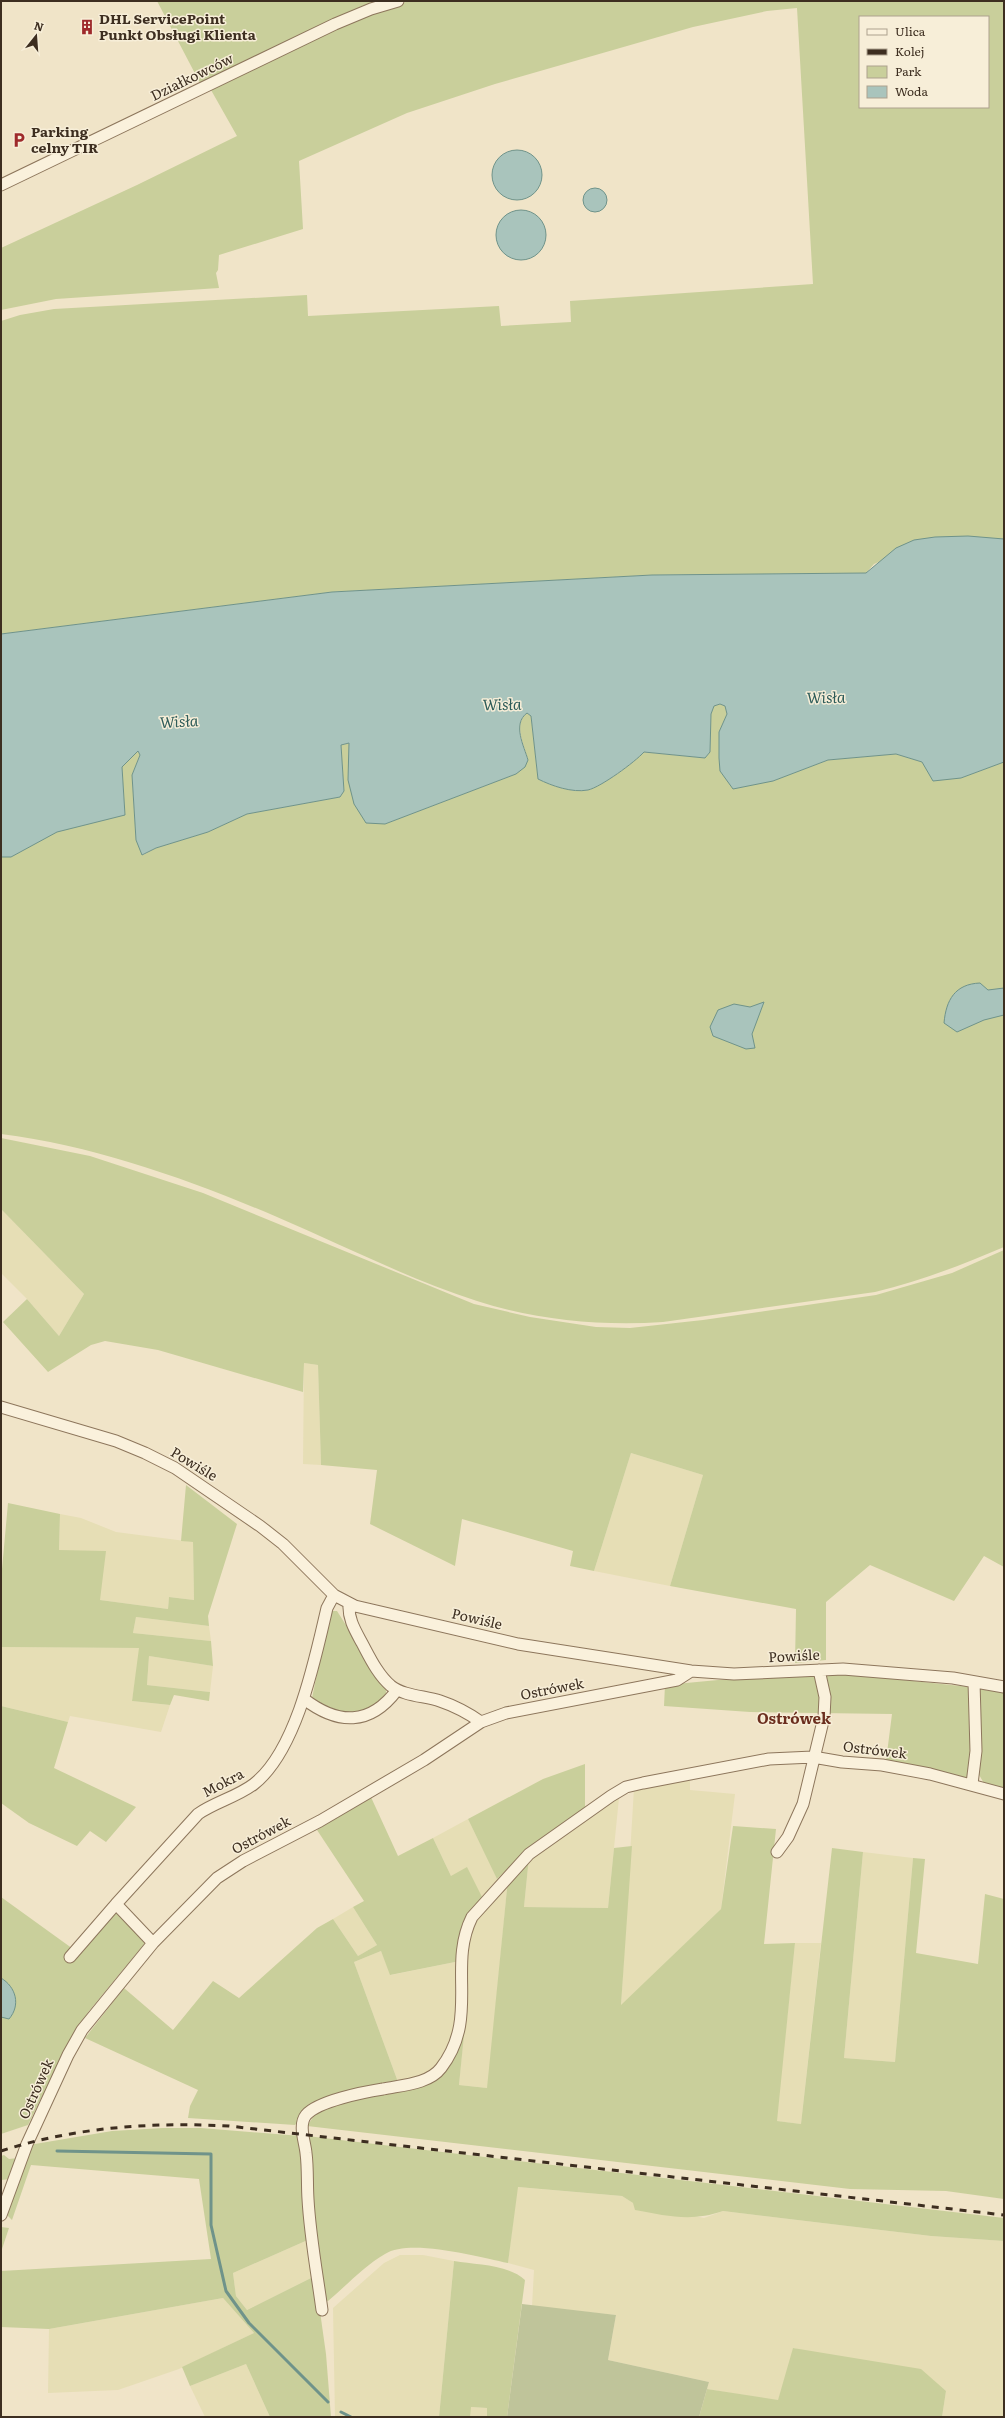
<svg xmlns="http://www.w3.org/2000/svg" width="1005" height="2418" font-family="Literata,serif">
	<rect width="100%" height="100%" fill="#f0e4c8"/>
	<path fill="#e6deb5" d="M1,1209L84,1294L59,1336L27,1299L1,1273Z
		M304,1363L318,1365L321,1465L303,1464Z
		M631,1453L703,1475L670,1586L594,1571Z
		M60,1514L81,1518L116,1532L193,1542L194,1600L169,1597L168,1609L100,1600L59,1550Z
		M136,1617L209,1626L211,1641L133,1633Z
		M1,1647L140,1648L132,1701L170,1705L161,1732L70,1716L68,1722L1,1706Z
		M149,1656L213,1666L210,1692L147,1685Z
		M690,1780V1790L735,1794L721,1909L621,2006L634,1788Z
		M619,1798L608,1908L524,1907L529,1857Z
		M468,1819L499,1882L483,1899L451,1876L433,1838Z
		M863,1852L913,1858L895,2062L844,2058Z
		M508,1879L488,2086L487,2088L459,2085L466,2011L465,1958L475,1917Z
		M353,1907L377,1945L358,1956L333,1919Z
		M795,1943H821L801,2124L776,2121Z
		M381,1951L391,1975L460,1961L457,2035L435,2070L424,2076L398,2082L354,1962Z
		M517,2187L622,2196L633,2203L704,2218L723,2211L931,2236L1004,2241V2417H942L946,2391L794,2348L778,2401L707,2389L709,2382L608,2360L616,2315L532,2306L534,2270L508,2263Z
		M310,2239L315,2276L247,2310L236,2296L233,2273Z
		M400,2255H423L454,2261L439,2417H335L333,2308L384,2263Z
		M223,2298L254,2333L179,2369L118,2390L48,2393L49,2329Z
		M246,2364L270,2417H205L190,2386Z
		M470,2407L487,2408V2417H470Z"/>
	<path fill="#c9cf9b" fill-rule="evenodd" d="M157,1H380L362,6L200,83Z
		M409,1H1004V539L935,537L874,564L866,573L652,575L332,592L1,634V321L20,315L54,309L307,295L308,316L499,306L501,326L571,322L570,301L813,284L797,8L767,11L693,27L495,84L407,113L299,161L303,229L219,255L218,270L216,273L219,288L56,299L1,310V248L137,185L237,136L211,90L332,25ZM860,17H988V107H860Z
		M720,704L725,706L727,714L719,732L720,771L773,781L828,760L896,754L922,762L961,778L1004,762V1247C962,1265 920,1281 875,1292L663,1322C600,1326 536,1320 477,1301C408,1279 343,1245 277,1217C190,1180 96,1146 1,1134V857H11L56,832L125,815L122,767L138,751L140,755L132,775L136,840L143,855L156,848L208,832L247,814L340,797L344,791L341,745L350,743L348,780L385,824L516,774L528,760C524,745 513,724 527,713L531,716L538,779C552,786 571,793 588,790C600,788 636,761 643,752L705,758L710,752L711,714L714,706Z
		M1,1138L90,1156L203,1193L474,1304L530,1317L596,1327L630,1328L703,1320L876,1295L952,1273L1004,1250V1567L984,1556L954,1601L870,1565L826,1602V1660L795,1663L796,1609L670,1586L703,1475L631,1453L594,1571L570,1566L573,1551L462,1519L455,1566L370,1524L377,1470L321,1465L318,1365L304,1363L303,1392L158,1350L105,1341L91,1345L48,1372L3,1322L27,1299L59,1336L84,1294L1,1209Z
		M186,1485L237,1524L208,1616L209,1626L136,1617L133,1633L211,1641L213,1666L149,1656L147,1685L210,1692L209,1701L174,1695L170,1705L132,1701L139,1648L1,1647V1580L8,1503L60,1514L59,1550L106,1551L100,1600L168,1609L169,1597L194,1600L193,1542L181,1541Z
		M330,1611H337L386,1688V1693L382,1703C355,1716 336,1718 312,1698Z
		M847,1674L970,1687V1774L966,1779L886,1761L892,1714L750,1712L664,1706L665,1685L718,1680Z
		M979,1689L1004,1693V1791L985,1785L978,1773Z
		M1,1706L68,1722L54,1768L136,1807L106,1842L90,1831L77,1846L29,1823L1,1803Z
		M585,1764V1809L521,1856L497,1879L468,1819L543,1779Z
		M370,1795L398,1856L433,1838L451,1876L467,1867L483,1899C460,1923 461,1929 460,1961L390,1975L381,1951L354,1962L398,2082L312,2103L295,2125L188,2118L190,2106L198,2090L85,2038L124,1988L173,2030L213,1981L239,1998L317,1928L333,1919L358,1956L377,1945L353,1907L364,1901L317,1830Z
		M733,1826L776,1829L764,1944L795,1943L777,2121L801,2124L832,1848L863,1852L844,2058L895,2062L913,1858L925,1859L916,1953L978,1964L985,1894L1004,1899V2199L946,2191L850,2189L307,2126L318,2110L439,2076L465,2025L459,2085L487,2088L508,1879L529,1857L524,1907L608,1908L614,1848L632,1846L621,2005L721,1909Z
		M1,1897L80,1954L116,1913L145,1943L89,2011L69,2041L28,2125L1,2134Z
		M163,2128H201L301,2136L310,2239L233,2273L236,2296L247,2310L315,2276L326,2354L331,2417H270L246,2364L190,2386L182,2367L254,2333L223,2298L49,2329L1,2327V2271L211,2259L199,2179L31,2165L12,2220L6,2214L29,2145L112,2131Z
		M307,2136L1004,2218V2241L931,2236L723,2211C692,2222 667,2216 635,2210L633,2203L622,2196L518,2187L508,2263C478,2257 410,2238 385,2254C364,2266 346,2286 328,2301L325,2300L322,2295Z
		M4,2155L9,2159L18,2158L11,2179L1,2180V2156Z
		M1,2227L9,2228L1,2252Z
		M454,2261C476,2265 508,2264 525,2280L507,2417H487V2408L471,2407L470,2417H439Z
		M793,2348L921,2369L946,2391L942,2417H699L707,2389L778,2400Z"/>
	<path fill="#bfc49a" d="M522,2304L616,2315L608,2360L709,2382L699,2417H507Z"/>
	<path fill="#a9c4bc" stroke="#6f938a" d="M492 175a25 25 0 1 1 50 0a25 25 0 1 1-50 0Z
		M583 200a12 12 0 1 1 24 0a12 12 0 1 1-24 0Z
		M496 235a25 25 0 1 1 50 0a25 25 0 1 1-50 0Z
		M968,536L1004,539V762L961,778L933,781L922,762L896,754L828,760L773,781L733,789L720,771L719,758V732L727,714L725,706L720,704L714,706L711,714L710,752L705,758L644,752C635,762 601,787 588,790C572,793 552,786 538,779L531,716L527,713C512,724 524,746 528,760L525,767L516,774L385,824L366,823L354,804L348,780L349,743L341,745L344,791L340,797L247,814L208,832L156,848L142,855L136,840L132,775L140,755L138,751L122,767L125,815L57,832L11,857H1V634L332,592L652,575L866,573L896,548L914,540L935,537Z
		M980,983L988,990L1004,988V1015L984,1020L957,1032L944,1023C946,1000 955,984 980,983Z
		M764,1002L752,1034L755,1048L746,1049L713,1036L710,1027L718,1010L734,1004L750,1007Z
		M1,1978C16,1987 21,2005 9,2019L1,2017Z"/>
	<g fill="none" stroke-linecap="round" stroke-linejoin="round">
		<path stroke="#6f938a" stroke-width="3" d="M57,2151L211,2154V2225L226,2291L249,2323L328,2402
			M341,2412L351,2417"/>
		<defs>
			<path id="minor" d="M1,185L335,24L371,9L398,1
				M1,1407L116,1441L145,1453L175,1468L260,1526L283,1544L334,1595L355,1606L518,1644L691,1671L734,1674L843,1669L953,1678L1004,1687
				M349,1604C348,1619 355,1630 362,1643C370,1658 378,1675 391,1686C404,1696 425,1696 440,1701C455,1706 468,1713 481,1722
				M304,1699C338,1725 370,1726 397,1690
				M972,1784L976,1751L974,1682
				M777,1852L788,1837L803,1804L824,1717L825,1697L819,1670
				M153,1943L116,1904L198,1814C215,1802 237,1797 254,1784C297,1750 315,1659 327,1608L334,1595
				M70,1957L116,1904
				M1,2215L27,2144L68,2055L82,2030L153,1943L217,1878L243,1861L320,1821L424,1760L481,1722L506,1713L677,1680L691,1671
				M322,2310C317,2273 310,2236 308,2199C307,2184 308,2168 306,2153C305,2142 298,2125 306,2115C318,2101 364,2092 383,2089C402,2085 429,2084 441,2068C480,2017 447,1967 472,1917L529,1854L611,1796L626,1787L643,1783L769,1759L813,1757L842,1762L882,1765L930,1774L1004,1794"/>
		</defs>
		<use href="#minor" stroke="#8d765c" stroke-width="13"/>
		<use href="#minor" stroke="#faf1dc" stroke-width="11"/>
		<path stroke="#3d2e20" stroke-width="3" stroke-dasharray="7 7" stroke-linecap="butt" d="M1,2151C75,2127 152,2122 229,2126L1004,2215"/>
	</g>
	<defs>
		<symbol id="building-bare" viewBox="-9 -9 18 18"><path d="M-4-6H4V6H1V3H-1V6H-4ZM-2.5-4.3h1.7v1.8h-1.7ZM.8-4.3h1.7v1.8H.8ZM-2.5-1h1.7V.8h-1.7ZM.8-1h1.7V.8H.8Z" fill="#9e2a2b" stroke="#f7eed8" stroke-width="2.5" paint-order="stroke"/></symbol>
		<symbol id="parking-bare" viewBox="-9 -9 18 18"><path d="M-3.5-5.5H1a3.5 3.5 0 0 1 0 7H-1V5.5H-3.5ZM-1-3.4V-.6H.8a1.4 1.4 0 0 0 0-2.8Z" fill="#9e2a2b" stroke="#f7eed8" stroke-width="2.5" paint-order="stroke"/></symbol>
	</defs>
	<g fill-rule="evenodd">
		<use href="#building-bare" x="76" y="16" width="22" height="22"/>
		<use href="#parking-bare" x="8" y="129" width="22" height="22"/>
	</g>
	<g text-anchor="middle" stroke-width="3" stroke-linejoin="round" paint-order="stroke">
		<g font-size="14" font-weight="bold" fill="#3d2e20" stroke="#f7eed8" text-anchor="start">
			<text x="99" y="24">DHL ServicePoint<tspan x="99" dy="16">Punkt Obsługi Klienta</tspan></text>
			<text x="31" y="137">Parking<tspan x="31" dy="16">celny TIR</tspan></text>
		</g>
		<g font-size="14" fill="#3d2e20" stroke="#f7eed8">
			<text transform="translate(192 77) rotate(-26)" y="5">Działkowców</text>
			<text transform="translate(194 1464) rotate(31)" y="5">Powiśle</text>
			<text transform="translate(477 1619) rotate(13)" y="5">Powiśle</text>
			<text transform="translate(794 1656) rotate(-3)" y="5">Powiśle</text>
			<text transform="translate(552 1689) rotate(-11)" y="5">Ostrówek</text>
			<text transform="translate(875 1750) rotate(7)" y="5">Ostrówek</text>
			<text transform="translate(223 1783) rotate(-28)" y="5">Mokra</text>
			<text transform="translate(261 1835) rotate(-28)" y="5">Ostrówek</text>
			<text transform="translate(36 2089) rotate(-66)" y="5">Ostrówek</text>
		</g>
		<g font-size="15" font-style="italic" fill="#2f5d5a" stroke="#f7eed8">
			<text transform="translate(826 698) rotate(-1)" y="5">Wisła</text>
			<text transform="translate(502 705) rotate(-1)" y="5">Wisła</text>
			<text transform="translate(179 722) rotate(-3)" y="5">Wisła</text>
		</g>
		<g font-size="15" font-weight="bold" fill="#6b2e1e" stroke="#f7eed8">
			<text x="794" y="1724">Ostrówek</text>
		</g>
	</g>
	<rect width="1005" height="2418" fill="none" stroke="#3d2e20" stroke-width="4"/>
	<rect x="859" y="16" width="130" height="92" fill="#f7eed8" stroke="#ada18e"/>
	<rect x="867" y="29" width="20" height="6" fill="#faf1dc" stroke="#ada18e"/>
	<text x="895" y="36" font-size="12" fill="#3d2e20">Ulica</text>
	<rect x="867" y="49" width="20" height="6" fill="#3d2e20" stroke="#ada18e"/>
	<text x="895" y="56" font-size="12" fill="#3d2e20">Kolej</text>
	<rect x="867" y="66" width="20" height="12" fill="#c9cf9b" stroke="#ada18e"/>
	<text x="895" y="76" font-size="12" fill="#3d2e20">Park</text>
	<rect x="867" y="86" width="20" height="12" fill="#a9c4bc" stroke="#ada18e"/>
	<text x="895" y="96" font-size="12" fill="#3d2e20">Woda</text>
	<g transform="translate(36 36) rotate(17)" stroke="#f7eed8" stroke-width="3" paint-order="stroke">
	<path d="M0-3L7 15L0 10L-7 15Z" fill="#3d2e20"/>
	<text y="-6" font-size="11" font-weight="bold" text-anchor="middle" fill="#3d2e20">N</text>
	</g>
</svg>
